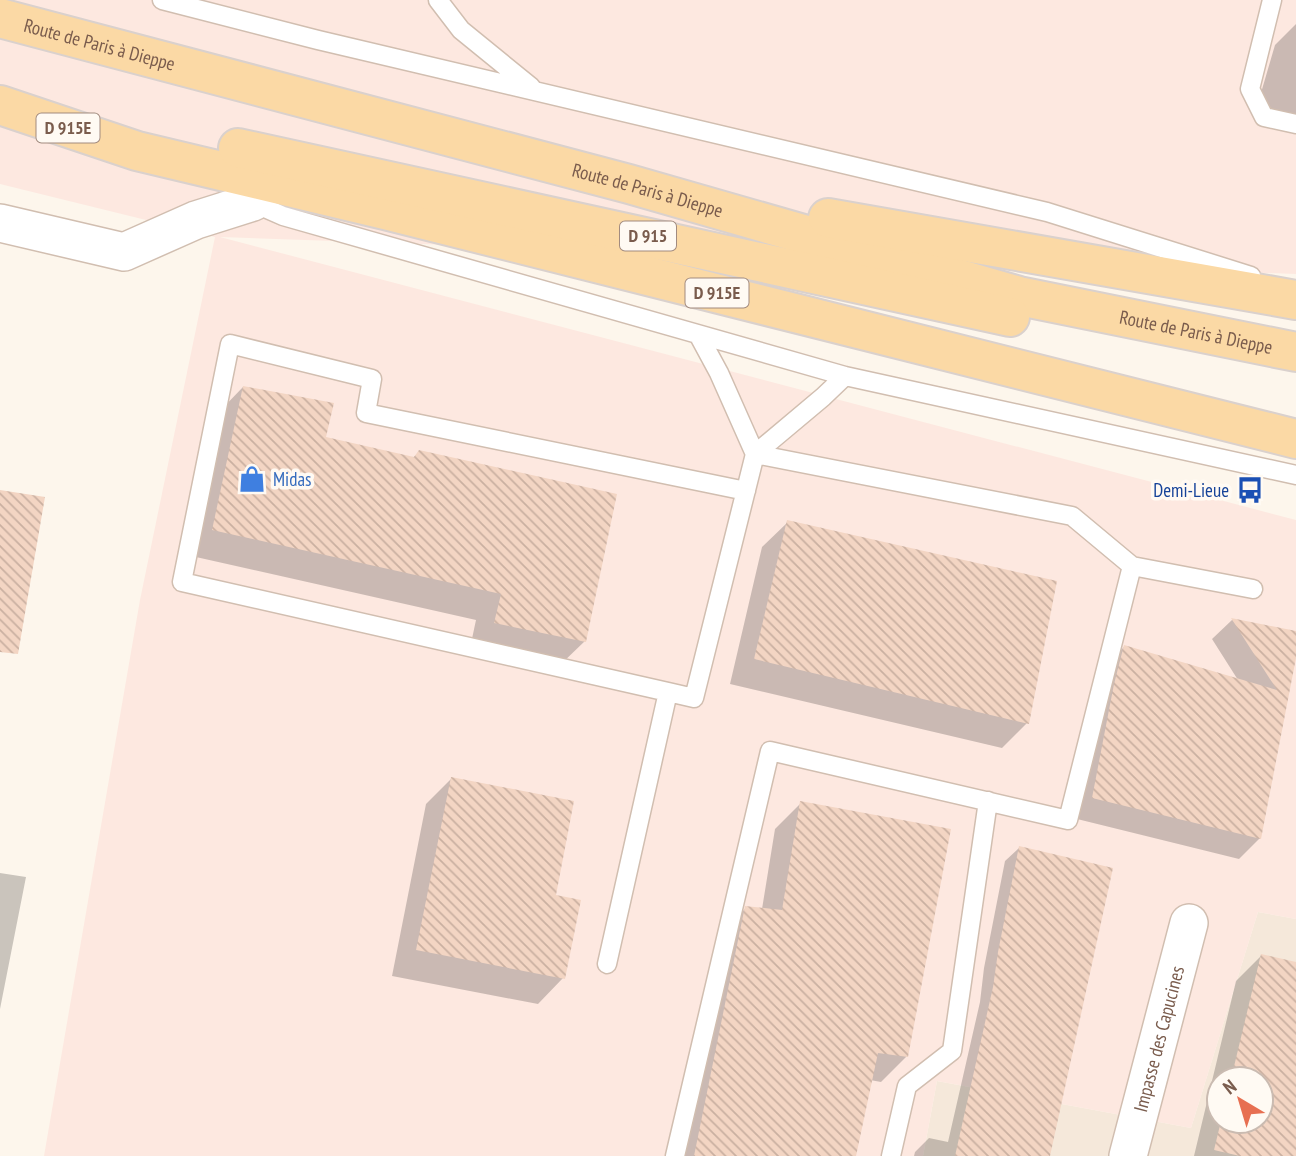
<svg xmlns="http://www.w3.org/2000/svg" width="1296" height="1156" font-family="'PT Sans Narrow',sans-serif">
	<defs>
		<pattern id="building-back-hatch" width="6" height="6" patternUnits="userSpaceOnUse" patternTransform="scale(1.75)"><rect width="6" height="6" fill="#f3d5c3"/><path d="M-1 5l2 2M0 0l6 6M5-1l2 2" fill="none" stroke="#cab0a1"/></pattern>
	</defs>
	<rect width="100%" height="100%" fill="#fdf6ec"/>
	<path fill="#f5e8da" fill-rule="evenodd" d="M1258,912L1296,919V1156H923L937,1081L1191,1128ZM1219,1079H1261V1121H1219Z"/>
	<path fill="#fde8e0" d="M0,0H1296V274L220,237L1296,520V919L1258,912L1191,1128L937,1081L923,1156H44L140,600L215,237L0,184Z"/>
	<path fill="#0003" fill-rule="evenodd" d="M1296,24V129L1258,103L1275,45Z
		M243,387L323,438L413,458L419,452L585,641L559,666L470,648L476,620L187,555L218,413Z
		M788,522L1027,723L1002,748L730,684L762,547Z
		M1232,620L1296,633V649L1260,838L1239,859L1073,818L1104,667L1124,647L1238,680L1212,639Z
		M451,779L553,896L563,978L538,1004L392,976L426,804Z
		M801,803L907,1056L881,1082L870,1080L854,1156H675L720,933L746,908L762,909L775,829Z
		M1019,848L1047,1156H914L915,1152L929,1138L948,1142L980,1002L984,968L1005,861Z
		M0,873L26,877L0,1009Z
		M1262,955L1296,964V1156H1194L1236,981ZM1219,1079H1261V1121H1219Z"/>
	<path fill="url(#building-back-hatch)" d="M243,386L334,403L326,437L414,457L419,450L617,494L586,642L494,623L501,594L212,530Z
		M0,490L45,497L18,654L0,652Z
		M787,520L1057,581L1029,724L754,659Z
		M1231,618L1296,631V658L1261,839L1092,798L1114,684L1124,645L1277,690Z
		M451,777L574,801L556,895L581,900L565,979L416,950Z
		M800,801L951,829L908,1057L878,1053L856,1156H694L745,906L782,910Z
		M1019,846L1113,868L1050,1156H955L993,987L998,952Z
		M1261,954L1296,962V1156H1240L1214,1150L1221,1121H1261V1079H1231Z"/>
	<g fill="none" stroke-linecap="round" stroke-linejoin="round">
		<defs>
			<path id="service" d="M162,0L318,40L1047,212L1251,276
				M438,0L461,30L531,87
				M1272,0L1250,89L1264,117L1296,124
				M249,201L283,216L845,376L1296,475
				M699,336L719,373L755,454L823,397L845,376
				M668,692L694,698L755,454L1072,516L1132,566L1253,589
				M607,964L668,692L182,582L230,344L372,379L366,413L746,491
				M675,1156L770,751L1068,820L1132,566
				M891,1156L907,1086L952,1051L988,801"/>
			<g id="minor">
				<path d="M0,223L124,252L196,220L253,202"/>
				<path id="s1" d="M1128,1156L1189,923"/>
			</g>
			<g id="primary">
				<path id="s2" d="M0,18L629,184L1019,296L1296,352"/>
				<path d="M0,105L137,151L385,210L1296,439"/>
				<path d="M238,148L1010,317"/>
				<path d="M828,218L1296,300"/>
			</g>
		</defs>
		<use href="#service" stroke="#d1beb0" stroke-width="21"/>
		<use href="#minor" stroke="#d1beb0" stroke-width="40"/>
		<use href="#primary" stroke="#dad1cd" stroke-width="42"/>
		<use href="#service" stroke="#fff" stroke-width="18"/>
		<use href="#minor" stroke="#fff" stroke-width="37"/>
		<use href="#primary" stroke="#fbd9a5" stroke-width="38"/>
	</g>
	<defs>
		<symbol id="shop-bare" viewBox="-9 -9 18 18"><path d="M-5-2.5h2.3a2.7 3.5 0 0 1 5.4 0H5L5.5 6h-11ZM-1.5-2.5h3a1.5 2.3 0 0 0-3 0Z" fill="#3f7fe0" stroke="#fffaf3" stroke-width="2.5" paint-order="stroke"/></symbol>
		<symbol id="bus-bare" viewBox="-9 -9 18 18"><path d="M-5-6H5V4H4V6H2V4H-2V6H-4V4H-5ZM-3.5-4V0h7V-4ZM-3.5 1.2v1.5H-2V1.2ZM2 1.2v1.5H3.5V1.2Z" fill="#1a4fb4" stroke="#fffaf3" stroke-width="2.5" paint-order="stroke"/></symbol>
	</defs>
	<g fill-rule="evenodd">
		<use href="#shop-bare" x="233" y="460" width="38" height="38"/>
		<use href="#bus-bare" x="1231" y="471" width="38" height="38"/>
	</g>
	<g text-anchor="middle" stroke-width="7" stroke-linejoin="round" paint-order="stroke">
		<g fill="#fffaf3" stroke="#a28b7f" stroke-width="2">
			<rect x="36.5" y="113.5" width="63" height="29" rx="5"/>
			<rect x="620" y="221.5" width="56" height="29" rx="5"/>
			<rect x="685.5" y="278.5" width="63" height="29" rx="5"/>
		</g>
		<g font-size="18" font-weight="bold" fill="#7a5c4d">
			<text x="68" y="134">D 915E</text>
			<text x="648" y="242">D 915</text>
			<text x="717" y="299">D 915E</text>
		</g>
		<g font-size="19" fill="#7a5c4d" stroke="#fffaf3">
			<text dy="7" stroke="none"><textPath href="#s2" startOffset="103">Route de Paris à Dieppe</textPath></text>
			<text dy="7" stroke="none"><textPath href="#s2" startOffset="670">Route de Paris à Dieppe</textPath></text>
			<text dy="7" stroke="none"><textPath href="#s2" startOffset="1237">Route de Paris à Dieppe</textPath></text>
			<text dy="7" stroke="none"><textPath href="#s1" startOffset="121">Impasse des Capucines</textPath></text>
		</g>
		<g font-size="19" fill="#366cbe" stroke="#fffaf3" text-anchor="start">
			<text x="273" y="486">Midas</text>
		</g>
		<g font-size="19" fill="#164399" stroke="#fffaf3" text-anchor="end">
			<text x="1229" y="497">Demi-Lieue</text>
		</g>
	</g>
	<g transform="translate(1240 1100) rotate(322)"><circle r="33" fill="#fffaf3" stroke="#cabbb1" stroke-width="2"/>
	<path d="M0-5L12 26L0 18L-12 26Z" fill="#e76f51"/>
	<text y="-10" font-size="19" font-weight="bold" text-anchor="middle" fill="#7a5c4d">N</text>
	</g>
</svg>
